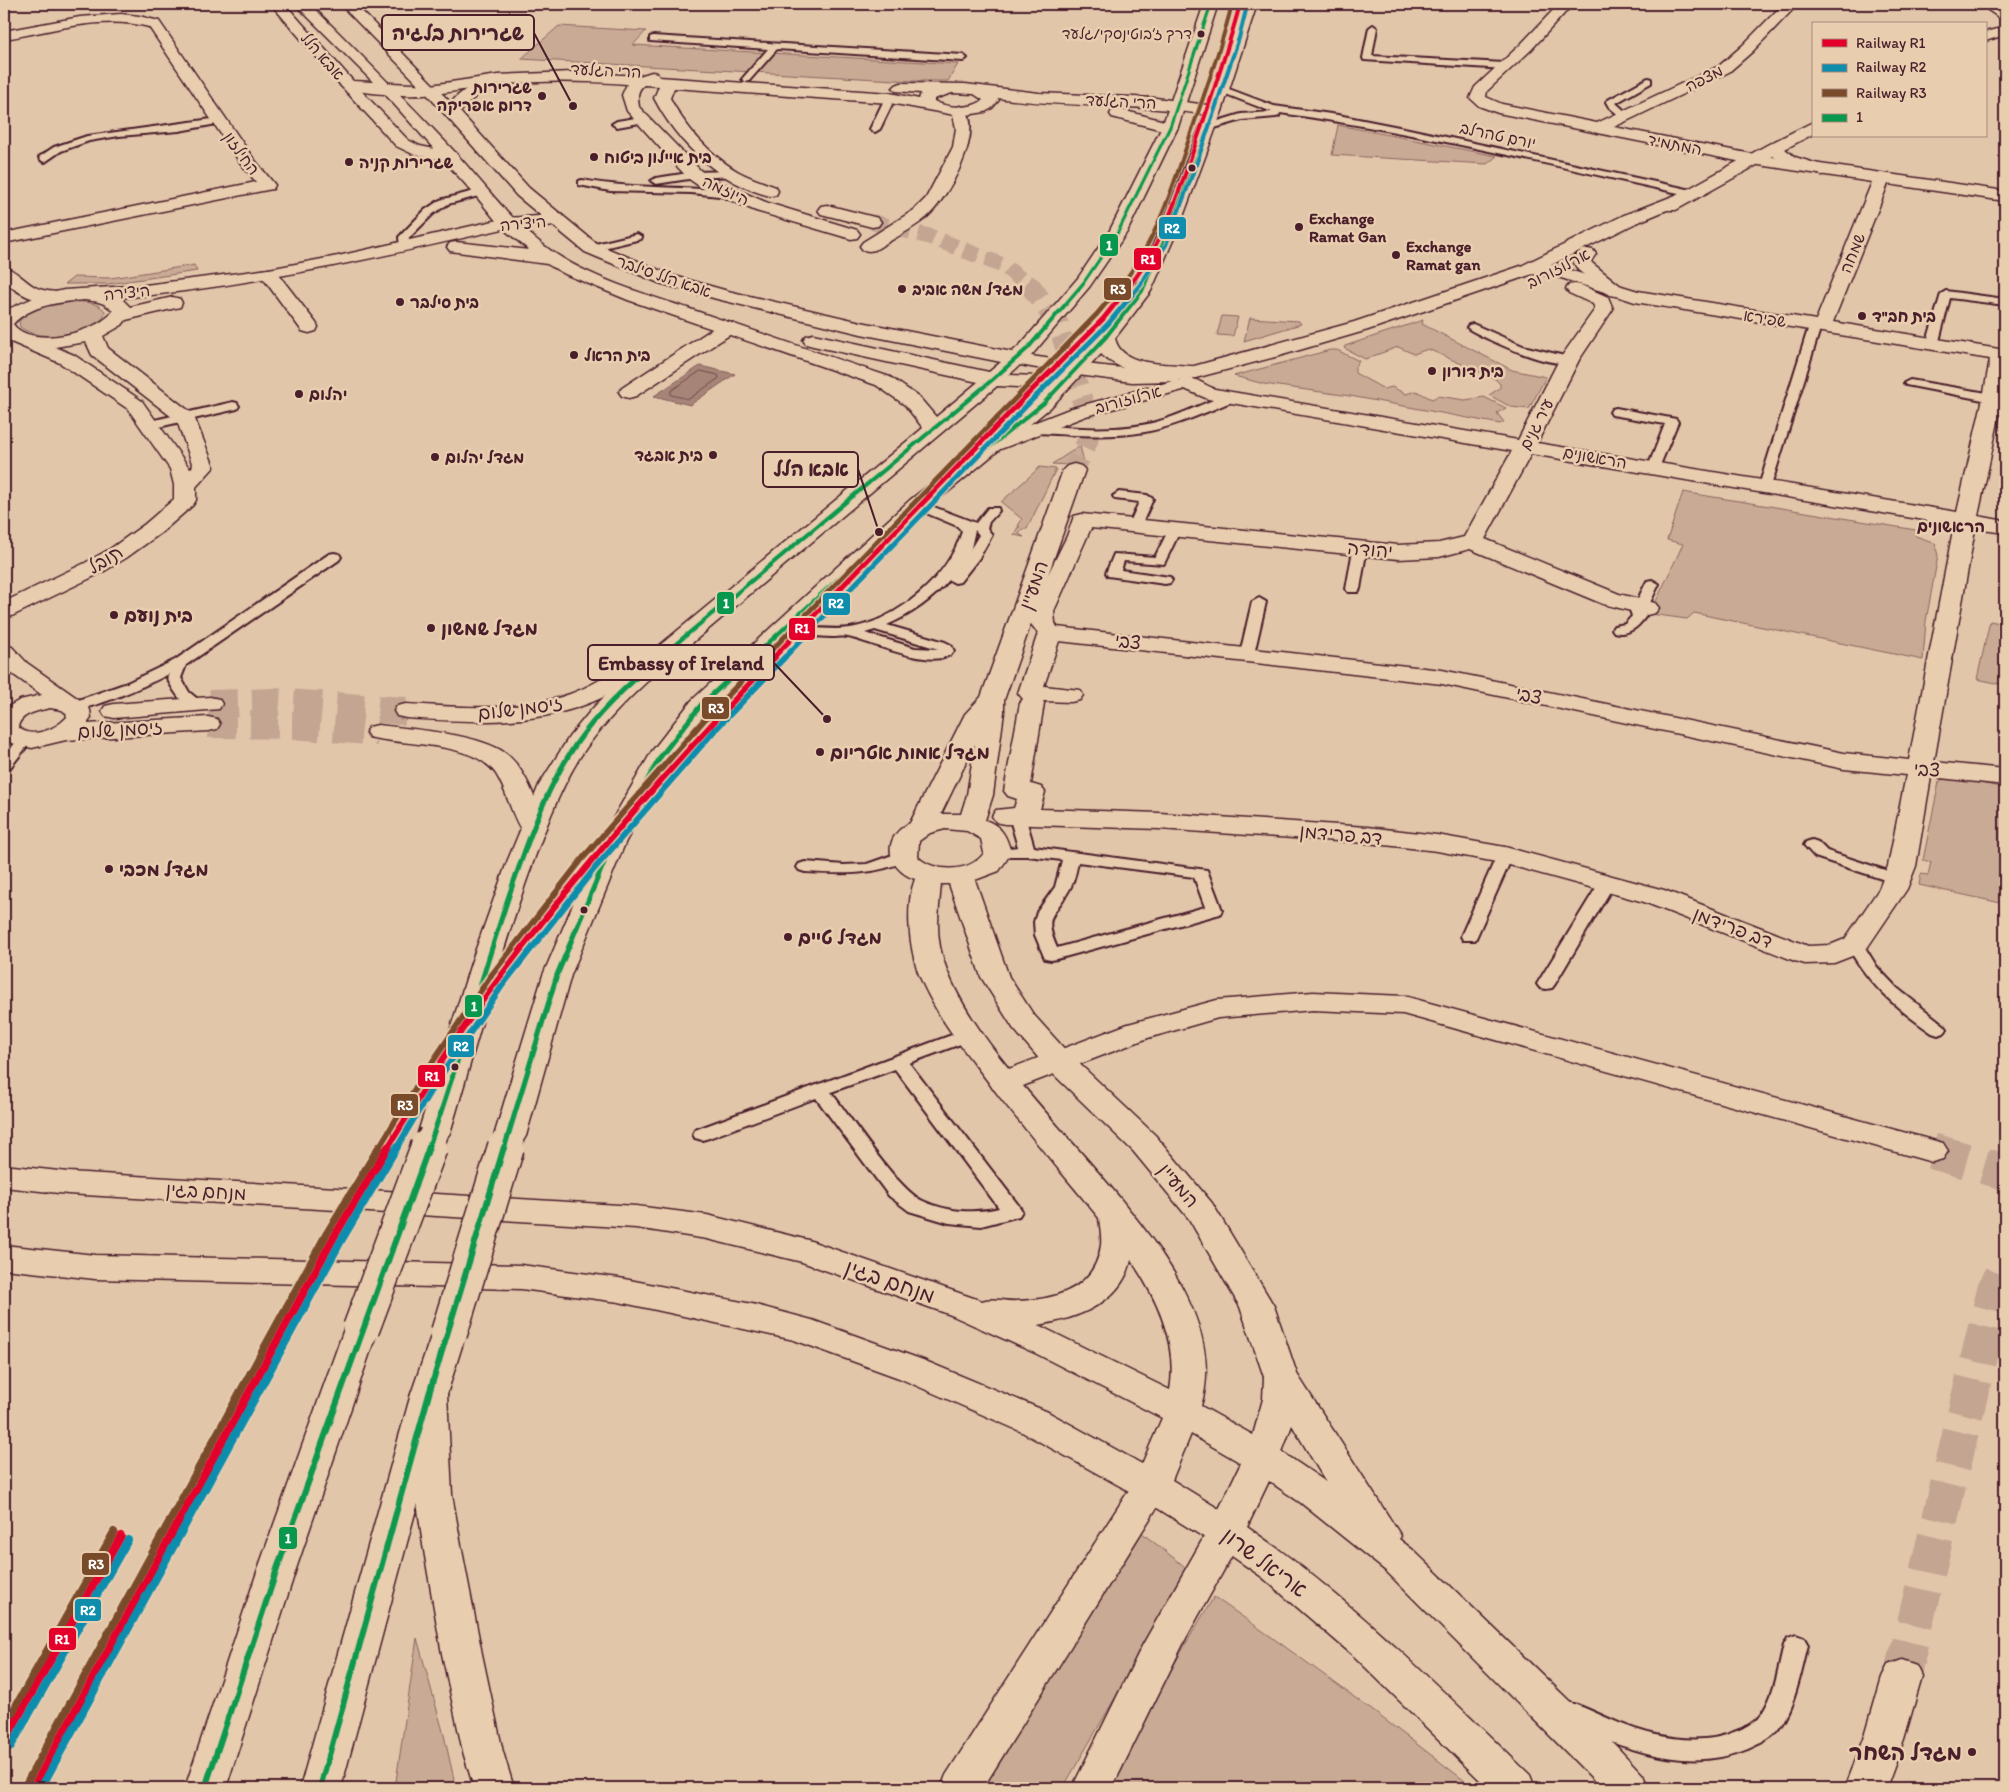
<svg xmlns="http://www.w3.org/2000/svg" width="2009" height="1792" font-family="Itim,'Playpen Sans Hebrew',sans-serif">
	<rect width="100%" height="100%" fill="#e2c6aa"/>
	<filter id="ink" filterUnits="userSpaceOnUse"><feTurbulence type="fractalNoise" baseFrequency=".02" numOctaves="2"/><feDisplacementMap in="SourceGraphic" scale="10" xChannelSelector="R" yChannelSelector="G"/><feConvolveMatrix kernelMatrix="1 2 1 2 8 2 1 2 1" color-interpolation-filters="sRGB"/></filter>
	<g filter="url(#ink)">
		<path fill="#c9aa94" stroke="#8a6460" d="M559,26L646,31L633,45L958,64L948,81H913L521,59Z
			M1338,125L1497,156L1487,164L1332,155Z
			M194,265L197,271L108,284H65L74,277L111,278Z
			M70,301C82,302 97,301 105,311L104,317C86,335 41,343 20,327L19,322C30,306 52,303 70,301Z
			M1222,316L1238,317L1233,336L1217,335Z
			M1250,318L1299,321L1301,324L1244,341Z
			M1423,320L1422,324L1512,370L1546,377L1529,409L1511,407L1489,395L1500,388V384L1495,379L1428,349L1414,354L1398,347L1365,359L1344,348L1345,346Z
			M1330,350H1337L1359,361L1355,367V373L1384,389L1392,387L1406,394L1416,391L1432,399L1438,396L1465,400L1484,397L1506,408L1497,413L1504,422L1500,424L1350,396L1264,384L1234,376Z
			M1080,446L1085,466L1052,464Z
			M1040,467L1056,469L1027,529H1023L1019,534L1024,537L1014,535L1018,527H1020L1018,526L1022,519L1001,502Z
			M1683,492L1916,530V536L1935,543L1938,556L1926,621L1923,660L1694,613L1687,619L1650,614L1683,544L1667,540Z
			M1990,621L2005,624V685L1977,679Z
			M1945,778H1955L2005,788V904L1919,885L1921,874L1928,875L1931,862L1923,860L1939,782Z
			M1142,1533L1189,1570L1063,1788H983Z
			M1214,1597C1303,1658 1389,1722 1474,1788H1372C1326,1779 1281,1786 1236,1788C1194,1790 1152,1788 1110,1788C1142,1723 1175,1659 1214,1597Z
			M417,1638L444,1735L456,1788H395Z"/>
		<path fill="#a68477" stroke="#815c59" d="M700,366L735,374L690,405L654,396Z"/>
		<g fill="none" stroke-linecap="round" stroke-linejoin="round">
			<path stroke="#6f4749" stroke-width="1" d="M701,371L718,375L719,378L689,399L671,395V391Z"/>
			<path stroke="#c4a591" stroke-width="36" stroke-dasharray="36 18" stroke-linecap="butt" d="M1932,1151L2005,1172
				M1902,1677L1995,1290L2005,1271"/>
			<path stroke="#c4a591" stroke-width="16" stroke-dasharray="16 8" stroke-linecap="butt" d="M872,222L931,237L1004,266L1028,285"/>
			<path stroke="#c4a591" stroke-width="21" stroke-dasharray="21 11" stroke-linecap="butt" d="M1026,284L1032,288L1058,324L1085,409L1088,440L1074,470"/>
			<path stroke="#c4a591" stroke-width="28" stroke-dasharray="28 14" stroke-linecap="butt" d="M210,704L273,702L406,711
				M208,724L293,725L378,732"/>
			<defs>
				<path id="lane" d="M1373,25L1377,28L1372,56L1505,63L1509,66L1505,69L1364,60L1363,58L1369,28Z
					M653,36L963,55L967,58L963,61L777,49L749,81L746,82L742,79L768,49L650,41V37Z
					M1648,78L1651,79V83L1616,103L1628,114V118H1622L1609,107L1606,102L1608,100Z
					M1221,86L1274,106L1338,115L1409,129L1692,190L1697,193L1692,196C1555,166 1418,132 1280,113L1279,116L1276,117L1242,120L1211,129H1205V125L1241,114L1272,112L1218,91V87Z
					M890,95L895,98L880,129L875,132L872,131L870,129L885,98Z
					M642,117L645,118V122L617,127L612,124L617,121Z
					M219,118L224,121L222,123L179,131L119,136L89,141L61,151L45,162L42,161L39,157L54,147L87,136Z
					M732,171L737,174L735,176L695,178L656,184L651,181L656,178L695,172Z
					M582,180C630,189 679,186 728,191L733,194L728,197L691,193L610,191L579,185V181Z
					M482,189L486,190V194L448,204L433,214L409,238L408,249H400L399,237L425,210L440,200Z
					M637,234L642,237L641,239L591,251L586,248L587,246Z
					M1946,291L2005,299V305L1950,298L1938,345L1936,347H1928L1926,345L1941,294Z
					M1815,323L1821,326L1771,486L1765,490L1761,489L1759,486L1809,326Z
					M1473,324L1523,346L1573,358L1575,360C1561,374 1485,339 1469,329L1467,327L1469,325Z
					M1910,380L1993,394L1999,398L1993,402L1906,385L1904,383Z
					M1232,394L1238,398L1236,400C1206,412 1177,426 1145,432C1109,438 1073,435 1037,433L1031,429L1037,425C1076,428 1117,432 1156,422C1182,415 1206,401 1232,394Z
					M233,402L237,403L239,406L237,409L150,429L144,425L146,422Z
					M1616,408L1676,419L1678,422L1658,470H1650L1648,467L1665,424L1612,415L1610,412L1612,409Z
					M1119,492L1147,495L1153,499L1139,530H1129L1128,527L1139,502L1115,499L1113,496Z
					M918,501L976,523L988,508H998L999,511L989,522L987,528L992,535L979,558L960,582L955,583L949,580C933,599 910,615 887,625L945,642L951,645L954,651C938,673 869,641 848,637C843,636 837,637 833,637C815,636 796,636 779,632L777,629L784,625C805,626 828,631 850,628C897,621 949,577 962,531L957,526L914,508L912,505ZM975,530L979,535L965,558L971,548ZM875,630L935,648L938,649L915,648L865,633Z
					M1174,527L1180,531L1164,564L1124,561L1121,570L1170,577L1172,580L1170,583L1165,584L1108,576L1106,573L1114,554L1155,557L1168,531Z
					M1373,545L1380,549L1378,552L1366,553L1360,589L1358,592H1348L1346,589L1353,550L1355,547Z
					M334,553L339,554L341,557L339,560L186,665L181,678L189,692L205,705L203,708C185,713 174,691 167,678L169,674C151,683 87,713 70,709L68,706L70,703L127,683L175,660L329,554Z
					M1652,580L1659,584L1648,607L1644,610L1646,616C1638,627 1629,636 1614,632L1612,629L1614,626L1625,624L1632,616L1628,605L1630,602L1637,601L1647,581Z
					M1259,598L1266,602L1254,654L1247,658L1240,654L1252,602Z
					M25,736L30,737L32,740L9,769L4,770V757L20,737Z
					M1017,811L1022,813L1025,816L1034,847L1207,870L1222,910L1220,914L1057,959L1051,960L1045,959L1035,935L1034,922L1037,912L1055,887L1062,860L1027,856H991L989,853L991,850L1018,847L1009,816L1012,813ZM1078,862L1194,877L1205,907L1057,948C1043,916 1053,917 1068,892C1074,883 1076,872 1078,862Z
					M1812,840L1818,842L1827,851L1903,876L1905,879L1903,882L1897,884L1815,857L1804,845L1806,842Z
					M1505,850L1511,852L1513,855L1477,936L1475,940H1463L1461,936L1497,855L1499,852Z
					M904,851L910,853L912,856L910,859C875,876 843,874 805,872L799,870L797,867L799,864L805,862L844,865L867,864Z
					M1607,878L1613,880L1615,883L1555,984L1552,988L1546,989L1540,988L1537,984L1599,883L1601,880Z
					M1855,940L1861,941L1877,967L1897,988L1944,1025L1947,1029L1944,1033L1938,1035L1932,1033C1897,1009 1867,983 1847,945L1849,941Z
					M968,1029L974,1031L977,1035L974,1039L909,1063L1019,1206L1022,1211L1019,1216L981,1226L949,1223L909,1211L889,1196L816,1098L709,1138L702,1140L695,1138L693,1134L695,1130ZM895,1069L999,1208C975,1214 947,1212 923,1201C897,1189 851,1118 831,1092Z
					M1796,1635L1804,1638L1808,1645C1801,1671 1794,1714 1774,1734C1767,1741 1756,1745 1748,1749C1697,1770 1645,1756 1596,1736C1584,1730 1568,1726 1562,1714L1566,1707L1574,1704C1589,1709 1604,1717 1619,1723C1653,1737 1699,1747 1734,1732C1743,1729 1754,1724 1760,1716C1775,1696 1778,1669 1784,1645L1788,1638Z"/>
				<path id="street" d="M1559,4H1573L1531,50L1487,91L1486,97L1502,104L1597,123L1719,66L1743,45L1783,4H1798L1753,51L1729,72L1614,127L1752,154L2005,191V201L1888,184L1833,322L2005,350V383L2003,398L1978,516L2005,521V533L1975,529L1934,762L2005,769V785L1931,777L1916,866L1907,889L1865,951L1834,963L1805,964L1795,961L1644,902L1502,863L1437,851L1367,843L1159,829L1005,824L996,822L992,816L996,810L1014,808L1017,799L1008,796L1004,791L1020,703L1023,699L1018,693L1038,633L1031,624L1030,611L1067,536L1074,516L1082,514L1398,545L1439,543L1464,537L1512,451L1208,399L1180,387L1177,383L1180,379C1194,375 1203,385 1215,389C1221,390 1227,391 1232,392L1518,440L1559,360L1595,309L1593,304L1569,293L1566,289L1569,285L1575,284L1581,285L1608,297L1613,309L1579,360L1537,443L1957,512L1983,398L1990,359L1635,302L1552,275L1521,274L1518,270L1521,266L1553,265L1638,291L1816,320L1872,182L1752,164L1498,113L1479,106L1470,98L1475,87L1521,44ZM1531,454L1954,525L1909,760L1844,753L1442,670L1057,627L1055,623L1054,611L1091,528L1398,559L1439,557L1470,549L1603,604L1647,615L1655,613L1659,608L1655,603L1619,594L1485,539ZM1059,641L1442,684L1844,769L1906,775L1888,866L1879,889L1845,939L1830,945L1808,946L1664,890L1505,847L1437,835L1367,827L1159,813L1040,809L1045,792L1041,787L1031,784L1044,703L1043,701L1071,702L1080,700L1083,695L1080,690L1044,686Z
					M1979,4H1996L2005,9V19L2000,18Z
					M121,14L139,16L159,21L253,158L275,185L273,189L267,190L4,243V233L256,182L239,161L149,27C102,14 50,32 4,39V31L80,17Z
					M348,80L353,82L408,140L420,146L454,153L456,156L454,159L448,161L415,155L396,146L343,88L340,85L343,82Z
					M960,106L965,108C984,134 948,198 927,217C912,230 892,239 875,250L869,251L863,250L860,246L863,242L914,210L926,198L953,147L956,128L952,111L955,108Z
					M4,267C16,270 24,281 35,287C44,292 54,291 63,293L66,297L63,301C41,306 20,295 4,281Z
					M269,269L275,270L316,323L318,327L316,331L309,333L302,331L260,274L263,270Z
					M727,322L734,324L736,328L734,332L636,396L629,398L622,396L619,392L622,388L720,324Z
					M1313,992L1404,996L1943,1143L1948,1151L1943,1159L1932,1162L1403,1014L1313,1010L1218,1018L1148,1038L1015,1089L1004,1092L993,1089L989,1082L993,1075L1128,1024L1217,1000Z
					M1902,1660L1916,1665L1922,1677L1904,1739L1886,1788H1845L1864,1739L1882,1677L1888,1665Z"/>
				<path id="secondary" d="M271,4H285L353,81L431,85L498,75L573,72L639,76L652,72L657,73L659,77L890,93L919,99L921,93L896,91L893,88L896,85L901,83L965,84L1039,93L1156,98L1214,106L1219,108L1222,111L1219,114L1214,116C1142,103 1069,108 997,98L999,100L992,108L985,112L960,116L890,103L674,88L670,98C685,127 709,154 737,171C749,178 763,182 776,187L778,191L776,195L770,196C719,183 678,144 654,98L659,86L644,85C636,91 638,99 639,107L701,171L714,180L768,203L857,230L860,234L857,238L851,239L756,211L702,188L689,179L671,160L627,111L622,95L627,84C584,81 541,80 498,85C476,87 455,92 434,94C411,97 365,94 343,88ZM952,93L974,94L983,100C971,110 947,108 934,101V99Z
					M2005,27V35L1985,41V32Z
					M1118,109L1176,124L1178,127L1176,130L1170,132L1112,117L1110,114L1112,111Z
					M1813,122V134L1785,149L1795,157L1828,167L1830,170L1828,173L1822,175L1783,163L1773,156L1676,210H1667L1636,223L1533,274L1368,330L1279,356L1195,378L1178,380L1183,382L1186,386L1183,390L1086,416L993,452L986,454L979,452L976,448L979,444L1072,408L1173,381L1132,382L1078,375L1071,373L1068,369L1071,365L1078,363C1117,368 1155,372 1194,366L1354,322L1521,266L1624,215L1681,193L1767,145Z
					M827,205L878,218L881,222L878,226L872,227L821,214L818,210L821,206Z
					M554,215L560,216L563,220L560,224C542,228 522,225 503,229C375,258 252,286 121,298L130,307L173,297L180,299L182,303L180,307L126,320L122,325L103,336L108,348L193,414L214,467L196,487V500L193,505L161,533L126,558L101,573L12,616L4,618V602L85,563L110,549L145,524L174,499V485L170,469L128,409L60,363L4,339V312L6,310L38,296L64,290L145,285L269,269L338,256L507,218ZM84,300C96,301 105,302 113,311C98,333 30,349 13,324C31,305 59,302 84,300ZM86,342L92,355L177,421L193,466L190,469L142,401L74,355L55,347Z
					M1587,249L1593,250L1596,254L1591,261L1592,263L1622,287L1625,291L1622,295L1616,296L1610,295L1578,270L1573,261L1581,250Z
					M1074,464L1081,466L1085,470L1004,700V712L993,795L985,820C1002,826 1007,837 1011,853L999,871L975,880L1009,977L1033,1014L1069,1054L1155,1135L1212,1203L1274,1306L1297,1374L1401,1536L1399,1539L1413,1550L1616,1746L1643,1775L1648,1788H1602L1387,1572L1301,1503L1269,1481L1247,1527C1351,1598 1439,1688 1530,1775L1535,1788H1488L1355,1657L1262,1577L1213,1543L1138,1496L1022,1432L899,1378L794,1340L619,1302L521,1289L95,1279L4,1269V1245L95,1255L521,1265L619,1278L752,1304L812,1320L923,1360L1048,1412L1142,1464L1162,1418L1037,1354L951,1315L802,1262L707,1239L636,1228L68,1194L4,1187V1165L68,1172L636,1206L707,1215L808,1240L982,1301C994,1297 1005,1302 1017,1301C1056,1300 1095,1289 1101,1245C1102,1237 1100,1227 1099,1218C1059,1169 1018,1122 980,1071C956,1040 932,1008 918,972C909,946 905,905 915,879C886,869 881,837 910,823L965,714L981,697L1063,470L1067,466ZM975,744L967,795L961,814H941ZM945,829L967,831L981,839L984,853C970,873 934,873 918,857L919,841L930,833ZM941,884H949L981,977L1013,1028L1047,1068L1133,1151L1189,1219L1240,1307L1264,1377L1263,1399L1253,1435L1201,1406C1246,1258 980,1095 942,955C935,931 939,908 941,884ZM1131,1260C1157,1298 1178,1343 1170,1390L1038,1325C1076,1319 1122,1303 1131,1260ZM1292,1425L1326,1482L1282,1452ZM1191,1434L1241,1463L1219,1509L1172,1480Z
					M4,645L12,647L27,663L87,705L90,710L91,718L87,724L208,717L217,719L220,724L217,729L208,731L66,740L32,748L4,741V709L20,700L42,695L11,673L4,666ZM50,708L62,710L66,713L67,717C56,729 32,740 18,727C21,713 38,711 50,708Z
					M662,645L670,647L674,652L670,657C644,673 617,693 587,704C529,726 467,722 406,718L397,716L394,711L397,706L406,704C460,707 518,713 570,694C600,683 626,663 654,647Z
					M210,697L219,699L222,704L219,709L114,718L105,716L102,711L105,706L114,704Z
					M378,725C411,729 485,734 509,756C528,774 537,804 546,828L542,834L533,836L524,834C511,816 508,793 496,774C474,741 404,746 369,737L366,732L369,727Z"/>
				<path id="primary" d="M295,4H310C358,52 406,100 453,150C487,187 516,229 559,256C596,280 651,296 693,310C758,332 824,355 890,377L919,397L936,417L978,382L813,346L806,344L803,340L806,336L813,334L989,372L1001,362L861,334L717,299L659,283L585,252L517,196L418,84L340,4H355L451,103C461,90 487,73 503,77L506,80L503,83L477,95L460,112L529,188L597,244L671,275L728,291L861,322L1012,352L1021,344L1078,278L1109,232L1162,127L1204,4H1218L1178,127L1127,232L1090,286L1031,356L1073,362L1133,290L1163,222L1206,111L1243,4H1257L1222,111L1181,222L1151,291L1115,338C1122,371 1176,361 1202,368L1205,372L1202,376L1195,378C1165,376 1124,377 1101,354L1051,407L926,510L710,710L673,758L626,841L571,975L526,1136L521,1144L510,1147L499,1144L494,1136L543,975L600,841L652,751L692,700L910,500L1037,399L1052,384L1038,388L997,386L654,675C627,700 600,726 580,757C556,796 541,840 526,882C497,965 475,1049 450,1133L445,1140L434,1144L423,1140L418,1133L471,963L507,862L539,785L569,737L592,709L636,665L923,428L905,405L876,385L628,300L565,274L547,264L450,251L447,247L450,243L456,242L529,250L501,227L476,196L384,93ZM1020,365L1053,371L1037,376L1009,375Z
					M361,1316L373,1320L378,1329L296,1569L226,1788H185L258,1569L344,1329L349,1320Z
					M449,1320L461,1324L466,1333L447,1394L341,1788H300L411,1394L432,1333L437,1324Z"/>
				<path id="highway" d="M429,1381L441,1384L447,1394L452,1495L461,1545L482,1654L503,1752L514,1788H474L463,1752L442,1654L423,1545L416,1495L411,1394L417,1384Z
					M1151,1471L1164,1476L1169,1486L1164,1496L983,1788H941L946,1775L1138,1476Z
					M1226,1517L1239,1521L1245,1532L1186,1638L1112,1788H1072L1142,1646L1213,1521Z"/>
			</defs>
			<use href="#lane" stroke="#4a1f2b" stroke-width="4"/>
			<use href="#street" stroke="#4a1f2b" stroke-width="3"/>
			<use href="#secondary" stroke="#4a1f2b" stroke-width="3"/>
			<use href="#primary" stroke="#4a1f2b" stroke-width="3"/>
			<use href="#highway" stroke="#4a1f2b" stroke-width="3"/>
			<use href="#lane" fill="#e8cdaf" fill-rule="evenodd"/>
			<use href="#street" fill="#e8cdaf" fill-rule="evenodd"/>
			<use href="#secondary" fill="#e8cdaf" fill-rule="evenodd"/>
			<use href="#primary" fill="#e8cdaf" fill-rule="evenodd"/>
			<use href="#highway" fill="#e8cdaf" fill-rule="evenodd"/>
			<defs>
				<path id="primary-bridge-far1" d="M428,1149L434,1133
					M506,1149L510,1136"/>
				<path id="primary-bridge" d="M361,1329L429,1147
					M449,1333L506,1147"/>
			</defs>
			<use href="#primary-bridge-far1" stroke="#4a1f2b" stroke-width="31" stroke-linecap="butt"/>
			<use href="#primary-bridge" stroke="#4a1f2b" stroke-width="39" stroke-linecap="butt"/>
			<use href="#primary-bridge-far1" stroke="#e8cdaf" stroke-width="28"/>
			<use href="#primary-bridge" stroke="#e8cdaf" stroke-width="36"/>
			<defs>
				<path id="bus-1-far3" d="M1082,285L1118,232L1170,127L1211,4
					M1145,285L1172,222L1207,130"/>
				<path id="bus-1-far2" d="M659,658L992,380L1028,348L1083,284
					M752,658L918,505L1044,403L1105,338L1142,291L1145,284"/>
				<path id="bus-1-far1" d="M428,1149C462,1056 485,960 519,867C534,824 551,781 576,744C599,711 630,682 661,657
					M504,1149L557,975L613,841L661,756L701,705L753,657"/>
				<path id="bus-1" d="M205,1788L277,1569L429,1147
					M320,1788L429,1394L504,1147"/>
			</defs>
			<use href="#bus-1-far3" stroke="#e8cdaf" stroke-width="5"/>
			<use href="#bus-1-far2" stroke="#e8cdaf" stroke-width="7"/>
			<use href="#bus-1-far1" stroke="#e8cdaf" stroke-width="9"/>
			<use href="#bus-1" stroke="#e8cdaf" stroke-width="10"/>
			<use href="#bus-1-far3" stroke="#07984d" stroke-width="3"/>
			<use href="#bus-1-far2" stroke="#07984d" stroke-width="4"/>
			<use href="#bus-1-far1" stroke="#07984d" stroke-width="5"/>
			<use href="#bus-1" stroke="#07984d" stroke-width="6"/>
			<defs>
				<path id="rail-1-far3" d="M1130,285C1166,240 1182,182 1201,128C1215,87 1229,46 1240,4"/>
				<path id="rail-1-far2" d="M773,658L1025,397L1103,319L1131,284"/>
				<path id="rail-1-far1" d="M387,1149C422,1092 457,1034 497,981C582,867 676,760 775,657"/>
				<path id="rail-1" d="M4,1742L121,1536
					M33,1788L334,1237L388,1147"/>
				<path id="rail-2-far3" d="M1140,285L1166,245L1197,162L1239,38L1247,6"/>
				<path id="rail-2-far2" d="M784,658L1030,402L1108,324L1141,284"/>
				<path id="rail-2-far1" d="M396,1149L431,1090L502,986L595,868L715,730L785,657"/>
				<path id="rail-2" d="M11,1746L128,1540
					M41,1788L341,1241L397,1147"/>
				<path id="rail-3-far3" d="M1121,285C1159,239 1175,179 1194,124C1208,84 1222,45 1232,4"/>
				<path id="rail-3-far2" d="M764,658L1097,314L1122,284"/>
				<path id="rail-3-far1" d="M378,1149L419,1082L490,977L583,858L704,720L765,657"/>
				<path id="rail-3" d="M4,1727L114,1532
					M26,1784L327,1233L379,1147"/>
			</defs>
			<use href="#rail-1-far3" stroke="#e8cdaf" stroke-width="5.5"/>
			<use href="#rail-1-far2" stroke="#e8cdaf" stroke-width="8"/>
			<use href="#rail-1-far1" stroke="#e8cdaf" stroke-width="10"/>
			<use href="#rail-1" stroke="#e8cdaf" stroke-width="12"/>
			<use href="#rail-2-far3" stroke="#e8cdaf" stroke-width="5.5"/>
			<use href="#rail-2-far2" stroke="#e8cdaf" stroke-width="8"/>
			<use href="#rail-2-far1" stroke="#e8cdaf" stroke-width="10"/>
			<use href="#rail-2" stroke="#e8cdaf" stroke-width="12"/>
			<use href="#rail-3-far3" stroke="#e8cdaf" stroke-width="5.5"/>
			<use href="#rail-3-far2" stroke="#e8cdaf" stroke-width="8"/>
			<use href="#rail-3-far1" stroke="#e8cdaf" stroke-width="10"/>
			<use href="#rail-3" stroke="#e8cdaf" stroke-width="12"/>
			<use href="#rail-1-far3" stroke="#e4002b" stroke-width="4"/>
			<use href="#rail-1-far2" stroke="#e4002b" stroke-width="5"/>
			<use href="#rail-1-far1" stroke="#e4002b" stroke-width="6"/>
			<use href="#rail-1" stroke="#e4002b" stroke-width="8"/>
			<use href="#rail-2-far3" stroke="#0f8dad" stroke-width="4"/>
			<use href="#rail-2-far2" stroke="#0f8dad" stroke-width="5"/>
			<use href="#rail-2-far1" stroke="#0f8dad" stroke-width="6"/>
			<use href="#rail-2" stroke="#0f8dad" stroke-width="8"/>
			<use href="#rail-3-far3" stroke="#7a4b2a" stroke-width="4"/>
			<use href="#rail-3-far2" stroke="#7a4b2a" stroke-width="5"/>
			<use href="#rail-3-far1" stroke="#7a4b2a" stroke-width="6"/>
			<use href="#rail-3" stroke="#7a4b2a" stroke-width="8"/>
		</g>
	</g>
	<g fill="#4a1f2b" stroke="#e8cdaf" stroke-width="2">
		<circle cx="1201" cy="34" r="4.5"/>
		<circle cx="542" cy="96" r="5"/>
		<circle cx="594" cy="157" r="5"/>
		<circle cx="349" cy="162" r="5"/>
		<circle cx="1192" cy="168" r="4.5"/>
		<circle cx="1299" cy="227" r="5"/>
		<circle cx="1396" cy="255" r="5"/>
		<circle cx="902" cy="289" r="5"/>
		<circle cx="400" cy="302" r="5"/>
		<circle cx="1862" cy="316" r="5"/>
		<circle cx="574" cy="355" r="5"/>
		<circle cx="1432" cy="371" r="5"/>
		<circle cx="299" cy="394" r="5"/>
		<circle cx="713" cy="455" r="5"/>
		<circle cx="435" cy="457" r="5"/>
		<circle cx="114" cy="615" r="5"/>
		<circle cx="431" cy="628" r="5"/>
		<circle cx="820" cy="752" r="5"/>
		<circle cx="109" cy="869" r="5"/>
		<circle cx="584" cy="910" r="4.5"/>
		<circle cx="788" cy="937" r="5"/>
		<circle cx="455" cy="1067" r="4.5"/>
		<circle cx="1972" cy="1752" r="5"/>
	</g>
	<g text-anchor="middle" stroke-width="5" stroke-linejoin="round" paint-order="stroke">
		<g font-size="15" fill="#4a1f2b" stroke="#e8cdaf" text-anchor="end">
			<text x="1192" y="39">דרך ז׳בוטינסקי/גלעד</text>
		</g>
		<g font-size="16" fill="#4a1f2b" stroke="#e8cdaf">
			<text transform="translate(323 56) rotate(49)" y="6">אבא הלל</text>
			<text transform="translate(606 70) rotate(3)" y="6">הרי הגלעד</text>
			<text transform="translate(1704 78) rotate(-27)" y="6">מצפה</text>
			<text transform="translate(1121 101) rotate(3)" y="6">הרי הגלעד</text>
			<text transform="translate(1498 135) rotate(12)" y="6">יורם טהרלב</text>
			<text transform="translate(1675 144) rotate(11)" y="6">המתמיד</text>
			<text transform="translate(242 153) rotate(54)" y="6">החילזון</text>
			<text transform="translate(726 190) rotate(25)" y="6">היוזמה</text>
			<text transform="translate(523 223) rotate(-5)" y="6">היצירה</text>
			<text transform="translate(1852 253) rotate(-68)" y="6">שמחה</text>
			<text transform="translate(1558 268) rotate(-27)" y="6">ארלוזורוב</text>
			<text transform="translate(664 276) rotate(19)" y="6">אבא הלל סילבר</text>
			<text transform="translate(127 292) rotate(-6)" y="6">היצירה</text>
			<text transform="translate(1765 318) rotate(9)" y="6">שפירא</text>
			<text transform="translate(1128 399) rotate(-15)" y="6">ארלוזורוב</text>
			<text transform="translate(1536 424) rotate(-63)" y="6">עיר גנים</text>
			<text transform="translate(1595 457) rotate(10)" y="6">הראשונים</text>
		</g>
		<g font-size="16" font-weight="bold" fill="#4a1f2b" stroke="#e8cdaf" text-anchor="start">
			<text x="532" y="93" text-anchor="end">שגרירות<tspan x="532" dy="18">דרום אפריקה</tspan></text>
			<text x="604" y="163">בית איילון ביטוח</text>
			<text x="359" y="168">שגרירות קניה</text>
			<text x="1309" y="224">Exchange<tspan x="1309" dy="18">Ramat Gan</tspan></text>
			<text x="1406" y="252">Exchange<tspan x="1406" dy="18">Ramat gan</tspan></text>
			<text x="912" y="295">מגדל משה אביב</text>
			<text x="410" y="308">בית סילבר</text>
			<text x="1872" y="322">בית חב"ד</text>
			<text x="584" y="361">בית הראל</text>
			<text x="1442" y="377">בית דורון</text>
			<text x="309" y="400">יהלום</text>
			<text x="703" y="461" text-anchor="end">בית אבגד</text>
			<text x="445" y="463">מגדל יהלום</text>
		</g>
		<g font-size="16" font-weight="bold" fill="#4a1f2b" stroke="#e8cdaf">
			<text x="1951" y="532">הראשונים</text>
		</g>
		<g font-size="19" fill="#4a1f2b" stroke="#e8cdaf">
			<text transform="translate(1370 549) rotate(5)" y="7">יהודה</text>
			<text transform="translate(105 559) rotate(-31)" y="7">תובל</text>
			<text transform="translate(1033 585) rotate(-70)" y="7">המעיין</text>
			<text transform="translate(1128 641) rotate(6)" y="7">צבי</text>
			<text transform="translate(1529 695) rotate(12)" y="7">צבי</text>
			<text transform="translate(520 708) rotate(-7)" y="7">זיסמן שלום</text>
			<text transform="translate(120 729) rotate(-3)" y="7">זיסמן שלום</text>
			<text transform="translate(1927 769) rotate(3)" y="7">צבי</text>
			<text transform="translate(1341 834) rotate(5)" y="7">דב פרידמן</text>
			<text transform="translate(1733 927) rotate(21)" y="7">דב פרידמן</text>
			<text transform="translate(1179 1185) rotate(50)" y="7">המעיין</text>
			<text transform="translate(206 1191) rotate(3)" y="7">מנחם בגין</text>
		</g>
		<g font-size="19" font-weight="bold" fill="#4a1f2b" stroke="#e8cdaf" text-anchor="start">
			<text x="124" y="622">בית נועם</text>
			<text x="441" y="635">מגדל שמשון</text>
			<text x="830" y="759">מגדל אמות אטריום</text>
			<text x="119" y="876">מגדל מכבי</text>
			<text x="798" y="944">מגדל טיים</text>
		</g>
		<g font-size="22" fill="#4a1f2b" stroke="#e8cdaf">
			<text transform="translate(890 1281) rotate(19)" y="8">מנחם בגין</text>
			<text transform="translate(1265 1562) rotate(37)" y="8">אריאל שרון</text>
		</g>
		<g font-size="22" font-weight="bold" fill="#4a1f2b" stroke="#e8cdaf" text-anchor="end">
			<text x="1962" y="1760">מגדל השחר</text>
		</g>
	</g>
	<path fill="none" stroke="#4a1f2b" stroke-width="2" d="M573 106L534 33M879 532L858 469M827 719L774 663"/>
	<g fill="#4a1f2b" stroke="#e8cdaf" stroke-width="2">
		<circle cx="573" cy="106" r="5"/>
		<circle cx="879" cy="532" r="5"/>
		<circle cx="827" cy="719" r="5"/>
	</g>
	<g fill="#e8cdaf" stroke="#4a1f2b" stroke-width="2">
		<rect x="382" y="15" width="152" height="35" rx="5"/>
		<rect x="763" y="452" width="95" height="35" rx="5"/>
		<rect x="588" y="645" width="186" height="35" rx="5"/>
	</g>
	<g font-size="20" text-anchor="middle" font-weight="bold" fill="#4a1f2b">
		<text x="458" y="40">שגרירות בלגיה</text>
		<text x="811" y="476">אבא הלל</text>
		<text x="681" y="670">Embassy of Ireland</text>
	</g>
	<g stroke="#e8cdaf" stroke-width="2">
		<rect x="1158" y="216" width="29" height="24" rx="5" fill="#0f8dad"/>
		<rect x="1099" y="233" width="20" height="24" rx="5" fill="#07984d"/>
		<rect x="1133" y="247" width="29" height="24" rx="5" fill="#e4002b"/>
		<rect x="1103" y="277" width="29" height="24" rx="5" fill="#7a4b2a"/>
		<rect x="716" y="591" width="19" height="24" rx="5" fill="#07984d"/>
		<rect x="822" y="592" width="29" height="24" rx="5" fill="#0f8dad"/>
		<rect x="788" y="617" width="28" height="24" rx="5" fill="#e4002b"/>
		<rect x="701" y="696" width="29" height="24" rx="5" fill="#7a4b2a"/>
		<rect x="464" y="994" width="19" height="24" rx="5" fill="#07984d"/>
		<rect x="447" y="1034" width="28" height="24" rx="5" fill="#0f8dad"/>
		<rect x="417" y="1064" width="29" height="24" rx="5" fill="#e4002b"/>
		<rect x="390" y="1093" width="29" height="24" rx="5" fill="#7a4b2a"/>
		<rect x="278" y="1526" width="20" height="24" rx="5" fill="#07984d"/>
		<rect x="81" y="1552" width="29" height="24" rx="5" fill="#7a4b2a"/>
		<rect x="74" y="1598" width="28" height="24" rx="5" fill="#0f8dad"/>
		<rect x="48" y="1627" width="29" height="24" rx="5" fill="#e4002b"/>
	</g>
	<g font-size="14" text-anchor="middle" font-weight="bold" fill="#fff">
		<text x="1172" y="233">R2</text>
		<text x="1109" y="250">1</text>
		<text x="1148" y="264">R1</text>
		<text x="1118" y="294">R3</text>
		<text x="726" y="608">1</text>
		<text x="836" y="608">R2</text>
		<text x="802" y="633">R1</text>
		<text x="716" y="713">R3</text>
		<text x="474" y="1011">1</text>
		<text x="461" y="1051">R2</text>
		<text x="432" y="1081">R1</text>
		<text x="405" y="1110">R3</text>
		<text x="288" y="1543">1</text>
		<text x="96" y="1569">R3</text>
		<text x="88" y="1615">R2</text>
		<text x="62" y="1644">R1</text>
	</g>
	<rect width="2009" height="1792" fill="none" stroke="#e8cdaf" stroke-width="20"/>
	<rect x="10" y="10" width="1989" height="1772" fill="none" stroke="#4a1f2b" stroke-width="2" filter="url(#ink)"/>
	<rect x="1812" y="22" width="175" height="115" fill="#e8cdaf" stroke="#a9877a"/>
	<rect x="1822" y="39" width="25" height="8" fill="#e4002b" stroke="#a9877a"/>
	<text x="1856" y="48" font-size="15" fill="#4a1f2b">Railway R1</text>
	<rect x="1822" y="64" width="25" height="8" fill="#0f8dad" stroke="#a9877a"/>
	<text x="1856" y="72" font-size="15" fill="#4a1f2b">Railway R2</text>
	<rect x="1822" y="89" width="25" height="8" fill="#7a4b2a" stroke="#a9877a"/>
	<text x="1856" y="98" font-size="15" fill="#4a1f2b">Railway R3</text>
	<rect x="1822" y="114" width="25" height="8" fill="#07984d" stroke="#a9877a"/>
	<text x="1856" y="122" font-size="15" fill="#4a1f2b">1</text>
</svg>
